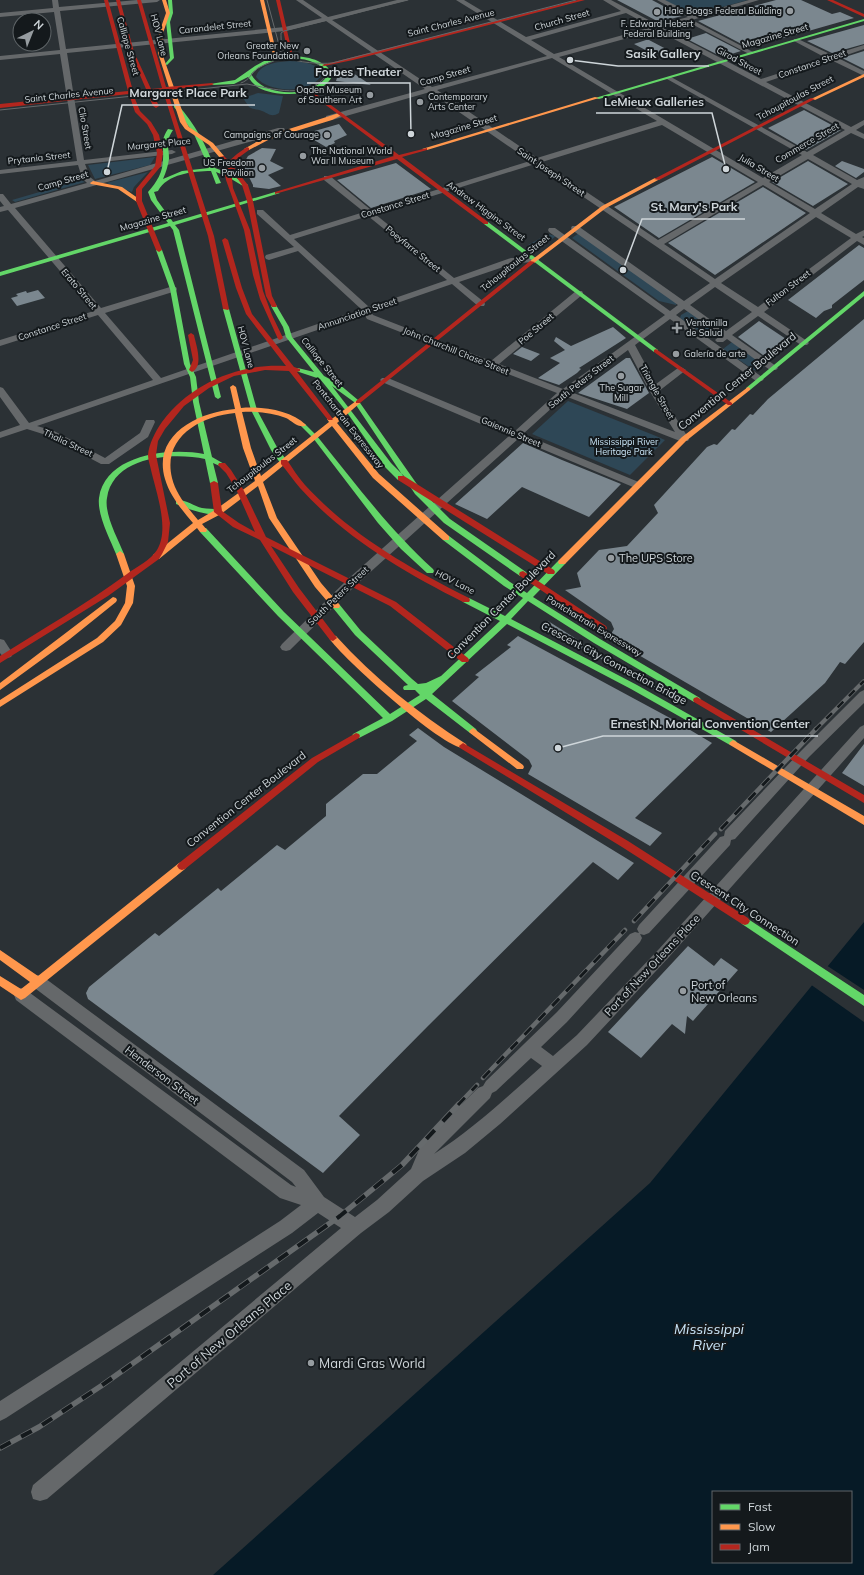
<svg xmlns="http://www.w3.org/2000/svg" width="864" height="1575" font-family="Mulish,sans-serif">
	<rect width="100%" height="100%" fill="#2b3135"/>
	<path fill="#2e4756" d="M664,0H748L693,15Z
		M290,61C301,62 318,62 322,74C313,94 269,94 256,77C260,63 278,62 290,61Z
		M258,93L283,96L279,113C271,118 268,113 262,111C258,109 254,110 249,107L243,98Z
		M155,157L150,165L95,179L88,165Z
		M148,172L134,187L132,192L106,183Z
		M81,180L85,182L15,202L12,200Z
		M579,233L677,302L676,305L659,301L572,238Z
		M548,234L556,236L536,252L528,247V245Z
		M688,311L718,332L709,338L680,318L681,315Z
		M732,342L763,363L764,366L759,371L754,370L723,349Z
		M568,401L656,436L665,440L630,475L532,434Z"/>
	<path fill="#061a26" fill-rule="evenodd" d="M864,922V1575H213L650,1183ZM713,1492H851V1562H713Z"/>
	<path fill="#2b3135" d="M826,965L864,990V1022L810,984Z"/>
	<path fill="#7b878f" d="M617,0H652L682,16L659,22Z
		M776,0H801L832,14L840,12L854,18L749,48L698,21Z
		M864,25V44L832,53L807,41Z
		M706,33L741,51L722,57L687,39Z
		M646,40H649L668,50L653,54L634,44Z
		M864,51V69L842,58Z
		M339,71L353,73L371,85L336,81Z
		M804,110L841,130L806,150L768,128Z
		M339,124L347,135L334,141L335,143L326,147L304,134Z
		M262,148L276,149L270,161L284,168L268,175L281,186L269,189L253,187V185L248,175H246L241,168L248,156Z
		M712,157L755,182L659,238L614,207Z
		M808,161L848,184L813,206L772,182Z
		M842,161L864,169V172L856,178L835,166Z
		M396,163L431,189L371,208L337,180Z
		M763,187L806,213L715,275L668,243Z
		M859,245L864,248V280L832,305V308L824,311L816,318L788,300Z
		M38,290L45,298L17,306L11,298L18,296L16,294L26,291L27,293Z
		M864,319V642L845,664L840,662L825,683L771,732L606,636L611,634L614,629L611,622L565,590L581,587L577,573L599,550L627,546L658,513L654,505L707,447L714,444L717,445L732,429L735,430L750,414L753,415L768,399Z
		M759,321L789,341L767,358L738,337Z
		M613,327L626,338L579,368L581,369L577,373L559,385L538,378L560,363L550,358L565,350L554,341L556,337L571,346Z
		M522,347L540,354L531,361L513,354Z
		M626,358H630L649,393L627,409L578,393Z
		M523,443L562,460L621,484L589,517L522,487L487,519L455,504Z
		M548,621L589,647L666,693L540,627Z
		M518,636L670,718L712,743L635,818L662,833L650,846L528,774L532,766L529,760L452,701L479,677L475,675L511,647L507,645Z
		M418,728L444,747L634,863L618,880L593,862L428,1026L339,1116L360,1135L323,1173L88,999L86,993L89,987L155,933L159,936L218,888L221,891L277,845L285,850L326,816V804L363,774H377L417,741L409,735Z
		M864,744V786L842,773Z
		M688,946L714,966L721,958L738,970L693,1021L687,1016L685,1034L672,1024L641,1058L608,1032Z"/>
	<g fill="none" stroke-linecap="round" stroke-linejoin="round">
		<path fill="#65686a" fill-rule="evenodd" d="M52,0H58L59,7L137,0H160L157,2L60,11L66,49L285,27L322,18L296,0H303L328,17L397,0H408L332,20L432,87L547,56L456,0H464L526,37L621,11L603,0H611L658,25L688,17L657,0H665L695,15L749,0H759L692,20L753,52V54H749L686,21L663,28L761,79L826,58L794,41V39H798L832,55L864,45V49L838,58L864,71V76L831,60L766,82L851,127L864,120V125L856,130L864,134V139L851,133L813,155L857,180L864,177V189L858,187L821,213L856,234L864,230V236L862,237L864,238V245L857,241L764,312L807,341L809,343L807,345H801L758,316L732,335L776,366L778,368L776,370H770L727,339L723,342H717L715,340L721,335L684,309L676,315L762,377L764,379L762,381H756L670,319L635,345L656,384L678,368L681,367L686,370L659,391L689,439L688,441H680L565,396L523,434L641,483L642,485L641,487H633L518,439L356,585L290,650L286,651L282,650L280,647L282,644L348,579L509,436L382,382L380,380L382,378H388L515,431L557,393L367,319L364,314L37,426L54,431L105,458L140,433L146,420H154L155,422L148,437L109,464H101L46,435L27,429L0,438V432L20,425L0,397V387L3,388L29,423L153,380L98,315L0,346V340L94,311L8,210L0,212V207L4,206L0,201V194H3L11,204L87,183L82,178L78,165L0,174V170L77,161L60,54L0,60V56L60,50L54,12L0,17V13L53,8ZM626,13L652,27L554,54L531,40ZM326,21L425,89L326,116V120H332L430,92L530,161L371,210L330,176H324V180L364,212L290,235L263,210H257V214L294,247L266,255L265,257L266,259L269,260L298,251L361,309L161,378L105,313L176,291L177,289L176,287H170L101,308L15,208L284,132L285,130L284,128H278L95,181L90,177L85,164L172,154L176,152L172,150L84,160L67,53L285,31ZM657,30L845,130L807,152L671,77H667V79L802,155L763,178L559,57ZM552,58L657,121L537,158L437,90ZM662,125L758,182L658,240L542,162ZM808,159L852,184L815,209L769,182ZM535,164L710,283L684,301L578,226H572L571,228L572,230L678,305L670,311L555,228H549L548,230L549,232L665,315L563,389L499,364L582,295L583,293L582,291H576L491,361L373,315L371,312L452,284L478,306H484L485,304L484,302L459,282L515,263L538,262L539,260L538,258L535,257L511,258L454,278L375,214ZM763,185L810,213L715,279L664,244ZM368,216L447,280L369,307L294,239ZM816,217L851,238L758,307L721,283ZM715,287L752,312L726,331L690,305ZM628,350L649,390L675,432L571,392Z
			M0,639L4,640L13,654L11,657L7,658L3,657L0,653Z
			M864,690V703L809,757L735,839L731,840L730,845L649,933L644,935L640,934L642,938L640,942L567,1022L541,1047L553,1056L577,1035L659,949L860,727L864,725V738L669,957L587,1045L500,1124L465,1153L423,1181L389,1212L361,1233L47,1499L40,1501L33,1499L31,1492L33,1485L341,1228L318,1213L292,1233L6,1418L0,1421V1401L280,1221L301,1205L280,1198L16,1000L14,995L16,990L21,988L26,990L291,1185L296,1187L292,1182L32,986L30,981L32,976L37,975L42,976L304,1170L324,1197L355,1217L377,1200L411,1169L422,1143L478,1088L483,1086L486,1081L557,1012L630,934L635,932L639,933L637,929L639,925L720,837L724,836L725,831L801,751L860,692ZM531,1058L542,1066C507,1097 473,1129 434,1154L490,1098L492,1093L496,1091Z"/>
		<path fill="#63d668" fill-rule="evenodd" d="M168,0H172L173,13L170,22L174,58L167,65L165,64L170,58L166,22L169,13Z
			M864,19V21L599,99L595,98Z
			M287,56C305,56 321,58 333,73C332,76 331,79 329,81C317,97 275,97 259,88C254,85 251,81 248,77L234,84L212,85L210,84L235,80L255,66L266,60ZM287,58C304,58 317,61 329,73C316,98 264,99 251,74C262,64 273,60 287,58Z
			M174,105H178C195,124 206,145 215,168L228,173L248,185L243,186L228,177L216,172L221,183L216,184L211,171C193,171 167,174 158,191L154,192L157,200L173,222L275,192L280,193L175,225L179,230L221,397L218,399L215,397L173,230L170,226L0,276V272L168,223L151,200L148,192C157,182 163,172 163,159C164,145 160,141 168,129L173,130C165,142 169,146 169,159C168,166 166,172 163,179L182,171L209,168L193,132L174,107Z
			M484,222H488L658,350V352H654L484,224Z
			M159,248L162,250L176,289L190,364L196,377L199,402L212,457L226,465L222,467L213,463L218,483L214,485L210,483L205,459C173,452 113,456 107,498C104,514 118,539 124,554L120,557L116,554C110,539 97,515 99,498C105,454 170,447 204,454L193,402L190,377L184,364L170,289L156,250Z
			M864,291V296L750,390H746V388Z
			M272,305H276L289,327L292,337L324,376L339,384L358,400L421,490L450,519L526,572L527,574L526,576H520L444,523L415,494L354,402L332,386L391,463L404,476V480H398L385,467L346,411L320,379L296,371L295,370L298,368L314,372L286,337L283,327L271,306Z
			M224,308L229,309L257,410L278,449L288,462L287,464H281L271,450L251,410L223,309Z
			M303,423L305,424L317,436C355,483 388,528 433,569L434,571L433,573H427L401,549L378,523L313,438L301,426V424Z
			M176,500C185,499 194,506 202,508C209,509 217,508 222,512C213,519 186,508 176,504Z
			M200,528H206L284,612L390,714L420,695L415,690H404L403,688L404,686L408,685L355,635L333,608L332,606L333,604H339L361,631L412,679L418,684L426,683L441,676L500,621L463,602L462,600L463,598H469L505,616L523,598L504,586L443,540V536H449L510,582L527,593L559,560H565L566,562L565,564L533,597L600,639L700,698L701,700L700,702H694L594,643L528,601L511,619L637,685L736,741L737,743L736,745H730L631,689L507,624L432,694L476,729L477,731L476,733H470L426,699L392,721L359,738H353L352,736L353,734L383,718L278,616L200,532Z
			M745,917L864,995V1006L742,924L740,921L742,918Z"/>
		<path fill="#ff974d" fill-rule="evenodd" d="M162,0H166L170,13L163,33L162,53L186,122L189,127L213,143L224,156V158H220L209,145L185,129L180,122L158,53L159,33L166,13Z
			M260,0H264L278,60L274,59Z
			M864,74V77L815,100L811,99Z
			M595,97L599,98L427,150L422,149Z
			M339,113L344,114L332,120L270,139L249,150L244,149L267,136Z
			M655,178L660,179L606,208L534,263L529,262L602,206Z
			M93,181L122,187L142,201L137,202L118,189L91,184L90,183Z
			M233,385L236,387L241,408C261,406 291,410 306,425L305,426C298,428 292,421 286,418C273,413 256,411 242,412L251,448L261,476L329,422L327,419L328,418H333L356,401H360V403L337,423L379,474L449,536V540H443L373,478L332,426L263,482L277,518L321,583L339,604L340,606L339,608H333L315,587L269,518L258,486L221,514L202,524L207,530L206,532H200L197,528L159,559H153V555L193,523C182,510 170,496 165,479C152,435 198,412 235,409L230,387ZM235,413L243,448L255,481L215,510L198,520C187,507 176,494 172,478C162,437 201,416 235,413Z
			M748,387L750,388V390L686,441L565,564H559L558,562L559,560L682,437Z
			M120,551L124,554L135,586L133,603L121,625L103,642L0,707V700L97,638L115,621L125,603L127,586L116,554Z
			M113,597L116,598L117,600L116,602L70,639L0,690V683Z
			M333,635L336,636C374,678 418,713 466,744L467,746L466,748C449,754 341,657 329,638Z
			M473,728L523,765L524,767L523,769H517L470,733L469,731Z
			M733,740L864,816V825L730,745L729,743Z
			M182,862L185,863L187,866L185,869L25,998L21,1000L0,986V976L21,989L30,982L0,960V950L38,976L179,863Z"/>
		<path fill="#b3261e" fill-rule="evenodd" d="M104,0H108L133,91L146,89L130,52L116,0H120L134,52L151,89L162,88L137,0H141L166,87L212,83L214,84L212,85L167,90L214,236L229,309L228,310L223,309L208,236L163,91L152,92L159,106L156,108L153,106L147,92L133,94L140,111L151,122L159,135L163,153L161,166L142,189V201L162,250L159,252L156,250L136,201V189L155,166L157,153L153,135L147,124L135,112L129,94L0,108V104L128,91Z
			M276,0H280L292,52L296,59H292L288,52Z
			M578,0H585L353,60L324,66L322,65Z
			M827,0H833L864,14V17Z
			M309,89L399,155L427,148V150L402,157L488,222V224H484L397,159L275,194V192L394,156L307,91V90Z
			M811,98L815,99L659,180L654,179Z
			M247,147L249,148V150L238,158L232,165L248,185L253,201L272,296L277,306L276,307H272L266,296L247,201L242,185L231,169L233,188L250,230L263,291L272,315L283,338L280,340L278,339L260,299L253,275L244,230L226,180L225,174L227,165L219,157L224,156L229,161L237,154Z
			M225,238L228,240L242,288L252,314L294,367L300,369V371L297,372L333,419L332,420H328L289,371L265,370L234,376L209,388L184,406L165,429L158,441L156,455L170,523L168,542L162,554L159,559L108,596L0,663V656C43,629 86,604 127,574C136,567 151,560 157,550C170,529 156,492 151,470C150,465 148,460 148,455C149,444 155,432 162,422C190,384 239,363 286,366L246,314L236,288L222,240Z
			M530,261L535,262L360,403H356V401Z
			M191,333L194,335C196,345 204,366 192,372L189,370L193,360L188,335Z
			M656,349L732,403V405H728L654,352V350Z
			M281,460H287C293,469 298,477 305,485C351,535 409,568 469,598L470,600L469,602H463C404,572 345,538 300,488C293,480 288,472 281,464Z
			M219,463H225L231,470L243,489L266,537L396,602L468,658L469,660L468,662H462L390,606L271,546L299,588L337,638L333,641L330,640L293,592L260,540L233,527L214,512L210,483L214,481L218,483L222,511L239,523L255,532L236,489L226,473L218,465Z
			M398,476H404L554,570L555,572L554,574H548L398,480Z
			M523,571L606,626L607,628L606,630H600L520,576L519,574L520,572Z
			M697,697L864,795V803L694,702L693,700L694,698Z
			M356,733L359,734L360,736L359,738L318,762L185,869L182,870L179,869L177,866L179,863L312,758Z
			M463,743L628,841L748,918L750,921L748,924L745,925L742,924L622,847L460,748L459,746Z"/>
		<path stroke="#666a6c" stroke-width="1" d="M408,0L284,31L281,33C281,40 281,52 288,57C296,63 322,64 332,63L576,0
			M241,83C250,80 251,73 258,68C266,63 275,62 282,56L267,0
			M0,110L247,84C273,89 308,100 327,75L325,70L318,64"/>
		<defs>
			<path id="rail-far2" d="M815,730L864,681"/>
			<path id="rail-far1" d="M721,829L816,729
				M634,921L715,834
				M483,1078L625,930
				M458,1105L477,1085"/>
			<path id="rail" d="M0,1448L39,1427L101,1386L340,1216L402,1165L459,1104"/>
		</defs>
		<use href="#rail-far2" stroke="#666a6c" stroke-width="4"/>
		<use href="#rail-far1" stroke="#666a6c" stroke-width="4.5"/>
		<use href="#rail" stroke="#666a6c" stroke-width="5.5"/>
		<use href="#rail-far2" stroke="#14191c" stroke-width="2.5" stroke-dasharray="8" stroke-linecap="butt"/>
		<use href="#rail-far1" stroke="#14191c" stroke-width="3" stroke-dasharray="10" stroke-linecap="butt"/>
		<use href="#rail" stroke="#14191c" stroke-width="4" stroke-dasharray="12" stroke-linecap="butt"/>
	</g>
	<g fill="#969ca0" stroke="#14191c" stroke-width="1.5">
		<circle cx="790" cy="11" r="4"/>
		<circle cx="657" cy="12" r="4"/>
		<circle cx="307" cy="51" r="4"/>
		<circle cx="370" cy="95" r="4"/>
		<circle cx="420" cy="102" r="4"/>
		<circle cx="327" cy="135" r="4"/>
		<circle cx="303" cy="156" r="4"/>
		<circle cx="262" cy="168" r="4"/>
		<path d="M675 322h4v4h4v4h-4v4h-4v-4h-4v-4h4z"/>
		<circle cx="676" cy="354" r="4"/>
		<circle cx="621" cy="376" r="4"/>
		<circle cx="611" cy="558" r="4"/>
		<circle cx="683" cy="991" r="4"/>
		<circle cx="311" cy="1363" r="4"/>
	</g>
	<g text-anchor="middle" stroke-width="4" stroke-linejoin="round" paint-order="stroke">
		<g font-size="9" fill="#cfd6da" stroke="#14191c" text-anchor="end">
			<text x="782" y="14">Hale Boggs Federal Building</text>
			<text x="657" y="27" text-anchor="middle">F. Edward Hebert<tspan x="657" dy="10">Federal Building</tspan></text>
			<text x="299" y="49">Greater New<tspan x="299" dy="10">Orleans Foundation</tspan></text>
			<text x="362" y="93">Ogden Museum<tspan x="362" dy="10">of Southern Art</tspan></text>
			<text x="428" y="100" text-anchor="start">Contemporary<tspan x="428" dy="10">Arts Center</tspan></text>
			<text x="319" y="138">Campaigns of Courage</text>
			<text x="311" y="154" text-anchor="start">The National World<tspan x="311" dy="10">War II Museum</tspan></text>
			<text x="254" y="166">US Freedom<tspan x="254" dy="10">Pavilion</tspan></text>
			<text x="686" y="326" text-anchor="start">Ventanilla<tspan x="686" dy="10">de Salud</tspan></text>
			<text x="684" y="357" text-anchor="start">Galería de arte</text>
			<text x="621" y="391" text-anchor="middle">The Sugar<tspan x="621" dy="10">Mill</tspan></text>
		</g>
		<g font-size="9" fill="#cfd6da" stroke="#14191c">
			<text transform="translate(562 20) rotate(-16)" y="3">Church Street</text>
			<text transform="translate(451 23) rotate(-14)" y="3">Saint Charles Avenue</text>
			<text transform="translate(215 27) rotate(-6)" y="3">Carondelet Street</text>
			<text transform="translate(159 35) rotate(75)" y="3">HOV Lane</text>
			<text transform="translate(775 36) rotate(-16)" y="3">Magazine Street</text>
			<text transform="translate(128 46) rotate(74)" y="3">Calliope Street</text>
			<text transform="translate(739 61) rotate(28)" y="3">Girod Street</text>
			<text transform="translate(812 64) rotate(-19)" y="3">Constance Street</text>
			<text transform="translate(445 76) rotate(-16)" y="3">Camp Street</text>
			<text transform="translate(69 95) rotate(-6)" y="3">Saint Charles Avenue</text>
			<text transform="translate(795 98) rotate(-28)" y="3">Tchoupitoulas Street</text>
			<text transform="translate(464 127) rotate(-16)" y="3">Magazine Street</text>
			<text transform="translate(85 128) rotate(80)" y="3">Clio Street</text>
			<text transform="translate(807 143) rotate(-30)" y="3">Commerce Street</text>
			<text transform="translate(159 144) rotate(-6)" y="3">Margaret Place</text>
			<text transform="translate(39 158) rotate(-6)" y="3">Prytania Street</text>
			<text transform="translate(759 168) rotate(31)" y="3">Julia Street</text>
			<text transform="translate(551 172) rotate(34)" y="3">Saint Joseph Street</text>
			<text transform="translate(63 181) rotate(-16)" y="3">Camp Street</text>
			<text transform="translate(395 205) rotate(-17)" y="3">Constance Street</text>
			<text transform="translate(486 211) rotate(36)" y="3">Andrew Higgins Street</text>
			<text transform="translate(153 219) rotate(-16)" y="3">Magazine Street</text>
			<text transform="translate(413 249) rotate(39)" y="3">Poeyfarre Street</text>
			<text transform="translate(515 263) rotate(-39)" y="3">Tchoupitoulas Street</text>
			<text transform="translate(788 288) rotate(-37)" y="3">Fulton Street</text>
			<text transform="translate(79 289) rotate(50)" y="3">Erato Street</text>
			<text transform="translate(357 314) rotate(-19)" y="3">Annunciation Street</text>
			<text transform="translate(52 327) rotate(-18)" y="3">Constance Street</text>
			<text transform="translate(536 329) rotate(-40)" y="3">Poe Street</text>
			<text transform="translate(246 347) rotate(75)" y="3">HOV Lane</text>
			<text transform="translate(456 351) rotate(22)" y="3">John Churchill Chase Street</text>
			<text transform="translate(322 362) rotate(51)" y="3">Calliope Street</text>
			<text transform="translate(581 382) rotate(-38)" y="3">South Peters Street</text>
			<text transform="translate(657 392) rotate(61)" y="3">Triangle Street</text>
			<text transform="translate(348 424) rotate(52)" y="3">Pontchartrain Expressway</text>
			<text transform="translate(511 432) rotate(23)" y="3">Gaiennie Street</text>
			<text transform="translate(68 443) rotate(25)" y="3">Thalia Street</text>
			<text transform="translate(262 465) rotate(-38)" y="3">Tchoupitoulas Street</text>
			<text transform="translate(455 582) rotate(27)" y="3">HOV Lane</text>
			<text transform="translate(338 596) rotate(-44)" y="3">South Peters Street</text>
			<text transform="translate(594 626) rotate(31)" y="3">Pontchartrain Expressway</text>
		</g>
		<g font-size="9" fill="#cae6f8" stroke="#14191c">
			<text x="624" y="445">Mississippi River<tspan x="624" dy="10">Heritage Park</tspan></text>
		</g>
		<g font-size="11" fill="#cfd6da" stroke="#14191c">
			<text transform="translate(737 381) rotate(-39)" y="4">Convention Center Boulevard</text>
			<text transform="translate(501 605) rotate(-45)" y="4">Convention Center Boulevard</text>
			<text transform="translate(614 663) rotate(28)" y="4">Crescent City Connection Bridge</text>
			<text transform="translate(246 799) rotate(-38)" y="4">Convention Center Boulevard</text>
			<text transform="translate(745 908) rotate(33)" y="4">Crescent City Connection</text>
			<text transform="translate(652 965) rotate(-47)" y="4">Port of New Orleans Place</text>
			<text transform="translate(162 1075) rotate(37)" y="4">Henderson Street</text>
		</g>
		<g font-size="11" fill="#cfd6da" stroke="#14191c" text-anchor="start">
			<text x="619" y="562">The UPS Store</text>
			<text x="691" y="989">Port of<tspan x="691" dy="13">New Orleans</tspan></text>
		</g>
		<g font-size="13" fill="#cfd6da" stroke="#14191c">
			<text transform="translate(229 1334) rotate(-40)" y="5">Port of New Orleans Place</text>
		</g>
		<g font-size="13" fill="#cfd6da" stroke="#14191c" text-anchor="start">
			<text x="319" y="1368">Mardi Gras World</text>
		</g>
		<g font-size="14" font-style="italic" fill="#cae5f8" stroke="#14191c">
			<text x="709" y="1334">Mississippi<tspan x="709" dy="16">River</tspan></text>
		</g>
	</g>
	<path fill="none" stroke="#cfd6da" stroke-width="1.5" d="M570 60L618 66H709M411 134L410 83H307M107 172L122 105H255M726 169L712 113H596M623 270L642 219H745M558 748L603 736H818"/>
	<g fill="#cfd6da" stroke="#14191c" stroke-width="1.5">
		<circle cx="570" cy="60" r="4"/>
		<circle cx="411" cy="134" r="4"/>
		<circle cx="107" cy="172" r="4"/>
		<circle cx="726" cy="169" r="4"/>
		<circle cx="623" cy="270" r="4"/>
		<circle cx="558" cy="748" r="4"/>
	</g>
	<g font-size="12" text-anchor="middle" font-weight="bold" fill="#cfd6da" stroke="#14191c" stroke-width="4" stroke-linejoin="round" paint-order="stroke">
		<text x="663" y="58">Sasik Gallery</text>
		<text x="358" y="76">Forbes Theater</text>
		<text x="188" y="97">Margaret Place Park</text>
		<text x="654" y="106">LeMieux Galleries</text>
		<text x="694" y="211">St. Mary's Park</text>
		<text x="710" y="728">Ernest N. Morial Convention Center</text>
	</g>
	<rect x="712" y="1491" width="140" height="72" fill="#14191c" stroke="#5f6568"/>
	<rect x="720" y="1504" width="20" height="6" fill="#63d668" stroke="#5f6568"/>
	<text x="748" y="1511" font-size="12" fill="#cfd6da">Fast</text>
	<rect x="720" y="1524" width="20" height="6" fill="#ff974d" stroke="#5f6568"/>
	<text x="748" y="1531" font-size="12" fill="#cfd6da">Slow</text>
	<rect x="720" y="1544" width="20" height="6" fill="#b3261e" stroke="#5f6568"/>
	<text x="748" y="1551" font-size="12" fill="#cfd6da">Jam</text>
	<g transform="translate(32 32) rotate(43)"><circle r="19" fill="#14191c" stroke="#5f6568"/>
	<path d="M0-3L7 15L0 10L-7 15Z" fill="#969ca0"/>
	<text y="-6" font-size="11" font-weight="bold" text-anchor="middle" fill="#cfd6da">N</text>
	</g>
</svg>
